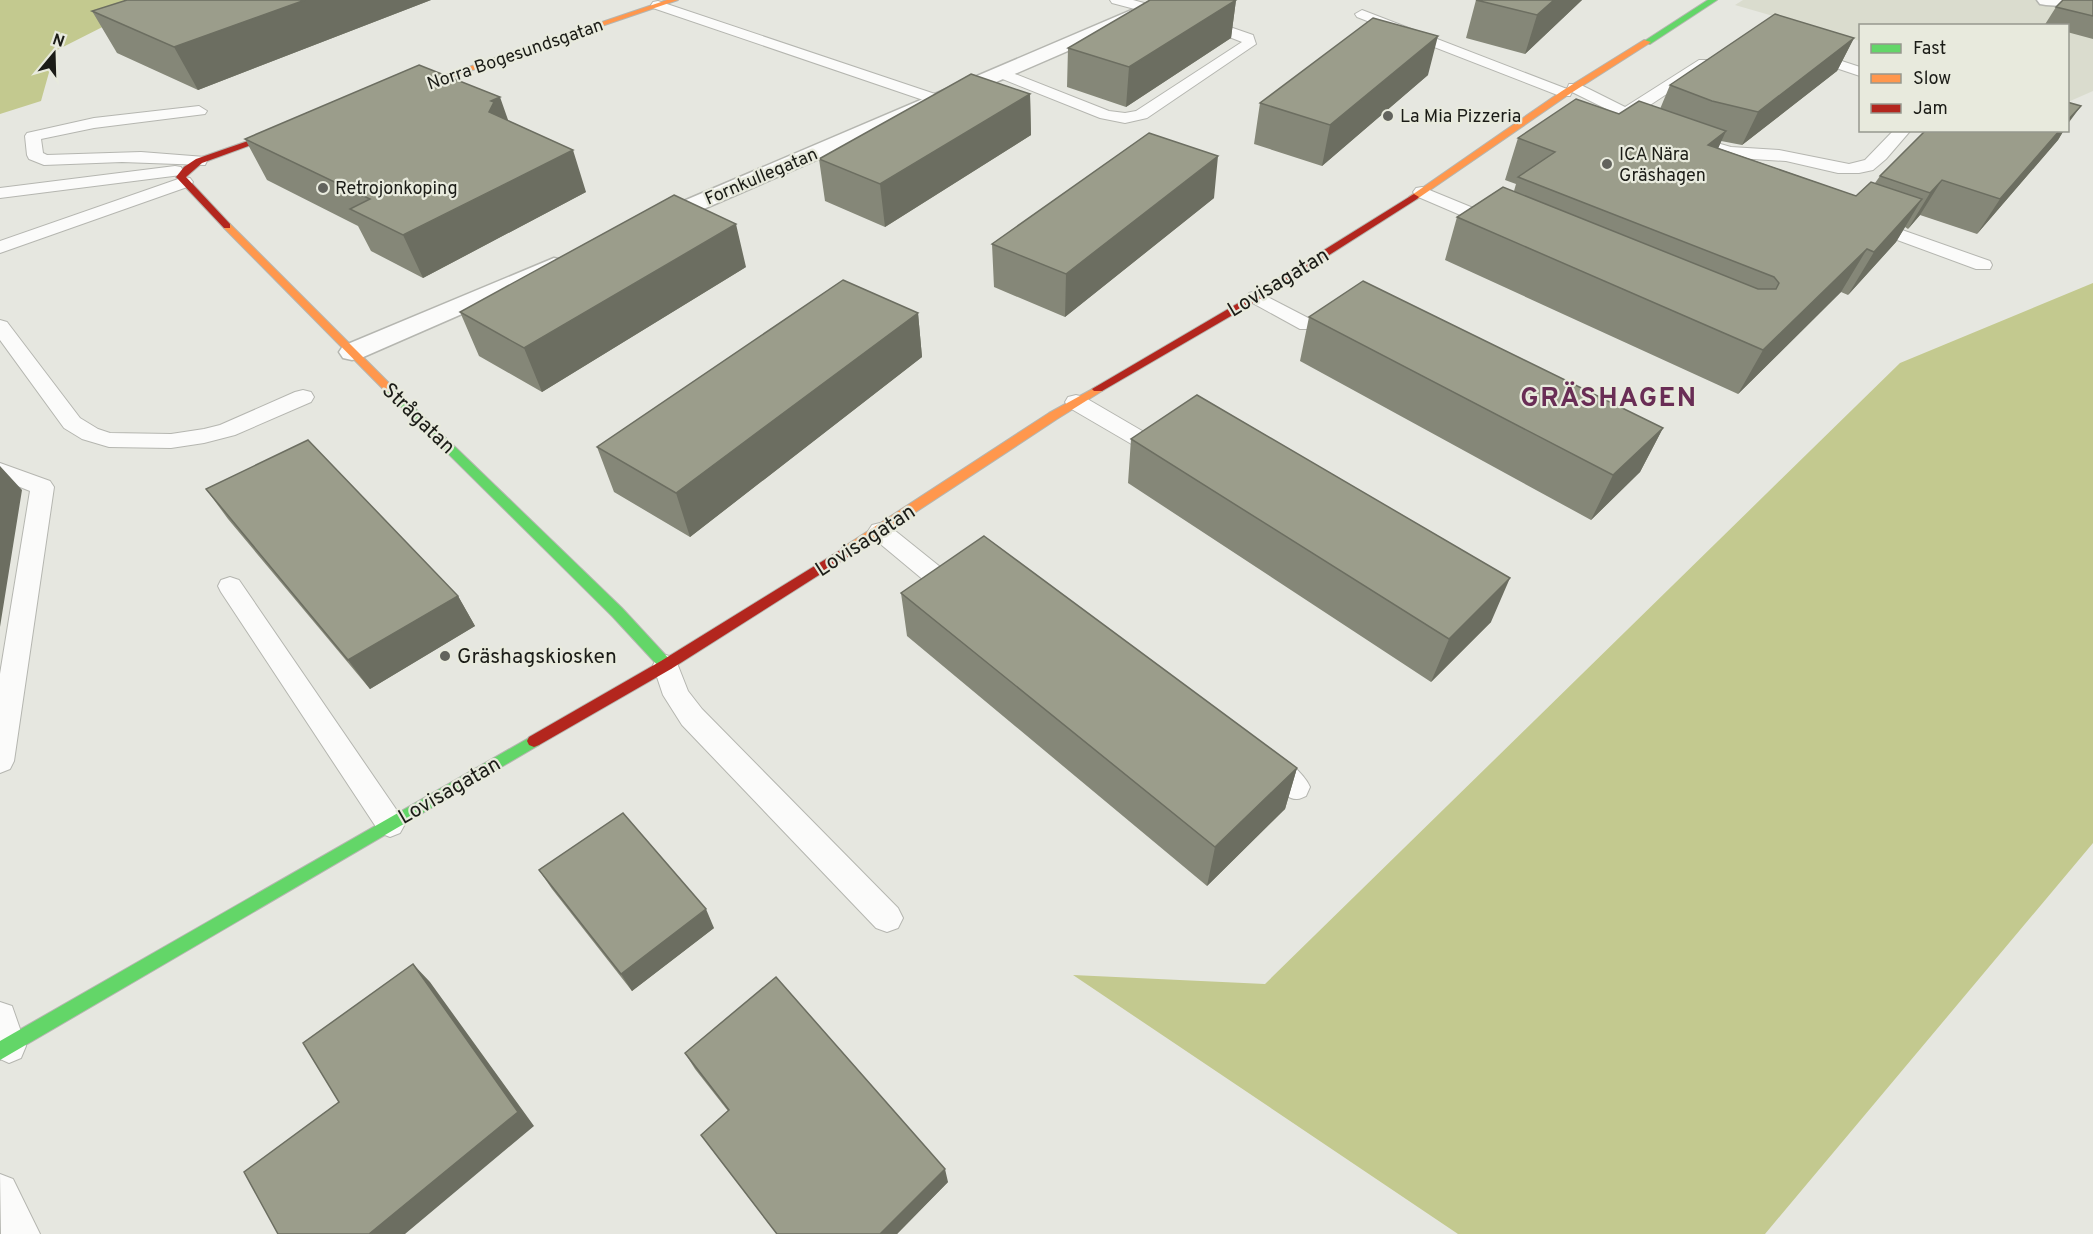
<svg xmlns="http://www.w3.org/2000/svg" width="2093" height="1234" font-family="Overpass,sans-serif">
	<rect width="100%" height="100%" fill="#e6e7e0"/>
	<path fill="#dadcce" d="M1743,0H2093V91L2068,102V26H1860V41L1735,5Z"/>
	<path fill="#c3c98f" d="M0,0H164L146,5L55,51L41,101L0,114Z
		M2093,283V843L1765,1234H1458L1073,975L1265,984L1900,363Z"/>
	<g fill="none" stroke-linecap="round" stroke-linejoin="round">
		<defs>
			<path id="lane" d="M1110,0H1133L1155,6L1157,9L1150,13L1112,3Z
				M658,1L944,97L946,100L944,103H932L653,8L651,5L653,2Z
				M1362,10L1567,89L1569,84H1579L1625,107L1699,60H1709L1711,63L1709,66L1638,113L1696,137L1731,147L1779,150L1849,164L1865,160L1894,130H1911L1886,159L1873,170L1859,173H1838L1786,161L1737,158L1704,150L1645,128L1572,92L1570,96H1560L1357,17L1355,14Z
				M1201,17L1253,35L1256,44L1147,118L1125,123L1100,118L995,76L992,73L995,70H1005L1109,111L1125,113L1136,111L1242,42L1196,24L1194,21L1196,18Z
				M1808,50L1860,67V76L1803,57L1801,54Z
				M199,106L207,111L205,114L94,128L41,139L43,153L47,155L141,152L205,157L207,161L205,165L122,162L44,165L29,159L27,155L25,136L27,133L94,118Z
				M175,166L181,167L183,171L181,175L0,198V188Z
				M184,177L190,178L193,182L190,186L0,253V241Z
				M1422,187L1505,221L1508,225L1505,229H1493L1416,196L1413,192L1416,188Z
				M1868,218L1990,261L1992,265L1990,269H1976L1862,227L1859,223L1862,219Z
				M1256,291L1314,321L1317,325L1314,329H1300L1249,301L1246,297L1249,293Z
				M0,320L7,322L80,418L98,429L110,433L171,434L204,429L220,425L295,392L303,390L311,392L314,397L311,402L235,435L204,443L171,448L109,447L82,439L64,428L0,340Z
				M1076,395L1084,397L1156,439L1159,444L1156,449L1148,451L1140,449L1068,407L1065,402L1068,397Z
				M0,463L50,481L54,487L14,761L10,769L0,773V674L30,491L0,479Z
				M880,523L888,525L944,570L947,576L944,582L935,585L926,582L872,537L868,531L872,525Z
				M230,577L239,580L400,815L405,824L400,833L390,837L380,833L221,592L218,586L221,580Z
				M666,655L675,658L688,691L702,709L898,908L903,918L898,928L887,932L876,928L682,725L663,695L653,665L657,658Z
				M1265,750C1282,756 1303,771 1310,787L1306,796C1303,797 1300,799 1297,799C1284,800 1256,772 1251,762L1255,754Z
				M0,1002L12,1006L26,1046L21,1058L9,1063L0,1059Z
				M0,1174L13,1179L40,1234H1Z"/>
			<path id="street" d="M1155,0H1179L1176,4L662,227L654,229L646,227L642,222L646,217Z
				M2037,0H2093V8L2046,5L2040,4Z
				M554,258L563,260L566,265L563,270L361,358L352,360L343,358L339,352L343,346Z"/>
			<path id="fast" d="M1708,0H1717L1650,44L1643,42Z
				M390,386L394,388L622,608L671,661L673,665L671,669H661L612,616L386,392V388Z
				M534,735L539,737L541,741L539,745L0,1060V1041Z"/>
			<path id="slow" d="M667,0H678L408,92L401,90Z
				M1644,40L1651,42L1568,95L1417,199L1409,197L1562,91Z
				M224,224H230L394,388V392H386L224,228Z
				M1098,386L1104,389L1102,391L1057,419L852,554H842L841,551L842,548L1049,413Z"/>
			<path id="jam" d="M288,127L295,129L202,163L186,177L230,224V228H224L176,177L184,167L196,159Z
				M1414,194L1419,197L1417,199L1260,299L1102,391H1094L1092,389L1252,295Z
				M847,546L852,548L853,551L852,554L671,669L539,745L534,747L529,745L527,741L529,737L661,661Z"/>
		</defs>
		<use href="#lane" stroke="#b5b6b0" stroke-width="2"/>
		<use href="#street" stroke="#b5b6b0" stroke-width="3"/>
		<use href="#fast" stroke="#b5b6b0" stroke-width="2"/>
		<use href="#slow" stroke="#b5b6b0" stroke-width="2"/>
		<use href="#jam" stroke="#b5b6b0" stroke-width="2"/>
		<use href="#lane" fill="#fbfbfa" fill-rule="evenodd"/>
		<use href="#street" fill="#fbfbfa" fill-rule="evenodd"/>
		<use href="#fast" fill="#63d668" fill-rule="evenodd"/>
		<use href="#slow" fill="#ff974d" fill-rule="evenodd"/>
		<use href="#jam" fill="#b3261e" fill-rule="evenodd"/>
	</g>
	<path fill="#858778" d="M431,0L198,90L117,53L92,11Z
		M1236,0L1231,38L1126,107L1067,87L1068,48Z
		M1476,0H1582L1525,54L1466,38Z
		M2093,0V39L2067,32V26H2044L2056,7Z
		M1854,38L1837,71L1742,145L1721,141L1718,148L1856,196L1875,183L1880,176L1926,130H2064L2058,140L1977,234L1920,215L1908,229L1905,227L1896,242L1848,295L1841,292L1738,394L1445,260L1457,217L1514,191L1516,184L1505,180L1518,138L1619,114L1660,109L1670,85Z
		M1428,75L1322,166L1254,144L1260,103Z
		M1030,94L1031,135L885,227L825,201L819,159Z
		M508,121L586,192L423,278L371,251L358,226L267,180L245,139Z
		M1214,198L1065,317L994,287L992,244Z
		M746,267L542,392L479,356L460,312Z
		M918,313L922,357L690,537L614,492L597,447Z
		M1309,317L1663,428L1640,472L1591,520L1300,361Z
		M1131,439L1491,622L1431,682L1128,483Z
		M206,489L458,596L475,626L370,689L228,519Z
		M901,593L1297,768L1285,809L1207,886L907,636Z
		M539,870L714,928L632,991L552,889Z
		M685,1053L948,1182L897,1234H777L701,1135L728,1111L695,1069Z"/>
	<path fill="#6c6e61" d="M305,0H431L198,90L174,47Z
		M1236,0L1231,38L1126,107L1129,67Z
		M1554,0H1582L1525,54L1537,15Z
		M1438,36L1428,75L1322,166L1330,125Z
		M1854,38L1837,71L1742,145L1758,112Z
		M1030,94L1031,135L885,227L880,184Z
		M500,97L514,137L489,112L491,101Z
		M2081,106L2067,125V121Z
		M2060,130H2064L2058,140L1977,234L2000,199Z
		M1726,131L1707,173L1708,145Z
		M573,150L586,192L423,278L403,235Z
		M1218,156L1214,198L1065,317L1066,274Z
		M1942,180L1920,215L1908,229L1930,193Z
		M1922,199L1896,242L1848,295L1874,252Z
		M736,224L746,267L542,392L524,348Z
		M1867,249L1841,292L1738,394L1763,350Z
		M918,313L922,357L690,537L676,493Z
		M1663,428L1640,472L1591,520L1613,475Z
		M0,466L22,490L0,627Z
		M1510,578L1491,622L1431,682L1449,639Z
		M458,596L475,626L370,689L348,660Z
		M1297,768L1285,809L1207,886L1215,847Z
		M706,909L714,928L632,991L621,974Z
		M413,964L430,982L534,1126L405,1234H369Z
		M945,1169L948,1182L897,1234H880Z"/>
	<path fill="#9b9d8b" stroke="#6c6e61" stroke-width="1.5" d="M127,0H305L174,47L92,11Z
		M1150,0H1236L1129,67L1068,48Z
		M1476,0H1554L1537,15Z
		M2063,0H2093V16L2056,7Z
		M1775,14L1854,38L1758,112L1712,101L1670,85Z
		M1373,18L1438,36L1330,125L1260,103Z
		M419,65L500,97L491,101L494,102L489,112L573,150L403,235L350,209L370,199L245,139Z
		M971,74L1030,94L880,184L819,159Z
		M1576,99L1619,114L1639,101L1726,131L1708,145L1856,196L1871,182L1922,199L1874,252L1867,249L1763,350L1457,217L1503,187L1758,289H1776L1779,283L1774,277L1518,177L1555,152L1518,138Z
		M2067,102L2081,106L2067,121Z
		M1926,130H2060L2000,199L1942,180L1930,193L1880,176Z
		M1149,133L1218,156L1066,274L992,244Z
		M674,195L736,224L524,348L460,312Z
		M843,280L918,313L676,493L597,447Z
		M1363,281L1663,428L1613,475L1309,317Z
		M1197,395L1510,578L1449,639L1131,439Z
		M308,440L458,596L348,660L206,489Z
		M984,536L1297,768L1215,847L901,593Z
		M623,813L706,909L621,974L539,870Z
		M413,964L518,1112L369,1234H278L244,1172L339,1102L303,1043Z
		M776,977L945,1169L880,1234H777L701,1135L729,1110L685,1053Z"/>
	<g fill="#62635d" stroke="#e8eadd" stroke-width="2">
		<circle cx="1388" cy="116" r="6"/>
		<circle cx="1607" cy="164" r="6"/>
		<circle cx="323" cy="188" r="6"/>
		<circle cx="445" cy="656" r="6"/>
	</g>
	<g text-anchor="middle" stroke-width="4.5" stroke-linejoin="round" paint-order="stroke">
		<g font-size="18" fill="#1b1c17" stroke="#e8eadd">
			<text transform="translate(515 54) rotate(-19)" y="6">Norra Bogesundsgatan</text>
			<text transform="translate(761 176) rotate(-23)" y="6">Fornkullegatan</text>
		</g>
		<g font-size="18" fill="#1b1c17" stroke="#e8eadd" text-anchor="start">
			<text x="1400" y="122">La Mia Pizzeria</text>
			<text x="1619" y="160">ICA Nära<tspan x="1619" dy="21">Gräshagen</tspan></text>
			<text x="335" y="194">Retrojonkoping</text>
		</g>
		<g font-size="21" fill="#1b1c17" stroke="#e8eadd">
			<text transform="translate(1278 282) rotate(-31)" y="7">Lovisagatan</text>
			<text transform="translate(419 418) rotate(44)" y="7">Strågatan</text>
			<text transform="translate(865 540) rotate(-33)" y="7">Lovisagatan</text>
			<text transform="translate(449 790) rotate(-30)" y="7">Lovisagatan</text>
		</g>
		<g font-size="21" fill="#1b1c17" stroke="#e8eadd" text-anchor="start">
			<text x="457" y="663">Gräshagskiosken</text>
		</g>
		<g font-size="27" font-weight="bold" letter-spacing="1.5" fill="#692d55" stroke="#e8eadd">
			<text x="1609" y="406">GRÄSHAGEN</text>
		</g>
	</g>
	<rect x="1859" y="24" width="210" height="108" fill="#e8eadd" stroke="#96988e" stroke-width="1.5"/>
	<rect x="1871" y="44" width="30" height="9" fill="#63d668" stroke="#96988e" stroke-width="1.5"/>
	<text x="1913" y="54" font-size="18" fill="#1b1c17">Fast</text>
	<rect x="1871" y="74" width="30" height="9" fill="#ff974d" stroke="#96988e" stroke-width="1.5"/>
	<text x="1913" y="84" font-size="18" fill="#1b1c17">Slow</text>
	<rect x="1871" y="104" width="30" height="9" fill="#b3261e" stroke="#96988e" stroke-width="1.5"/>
	<text x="1913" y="114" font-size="18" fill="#1b1c17">Jam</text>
	<g transform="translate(54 54) rotate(19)" stroke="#e8eadd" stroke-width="4.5" paint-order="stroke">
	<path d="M0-4.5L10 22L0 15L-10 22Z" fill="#1b1c17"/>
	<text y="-9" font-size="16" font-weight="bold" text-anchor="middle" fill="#1b1c17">N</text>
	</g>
</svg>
